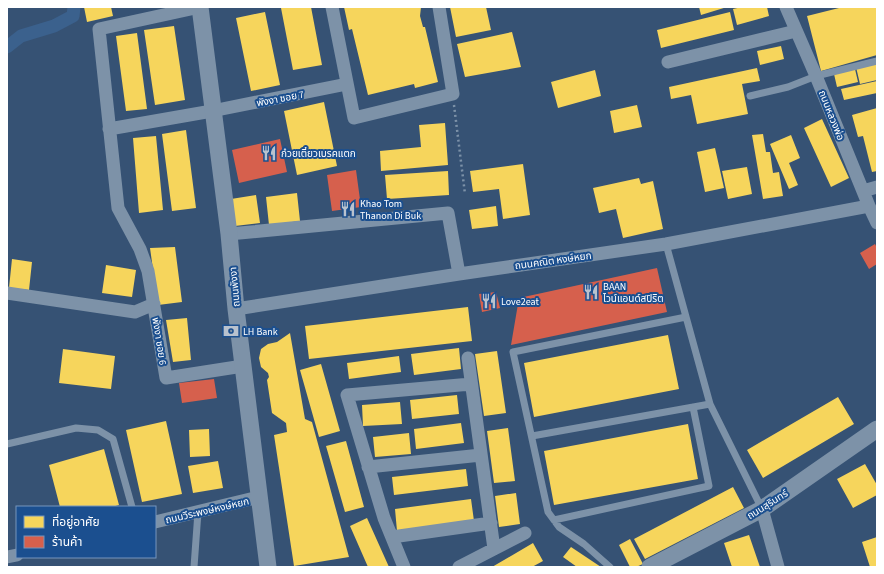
<svg xmlns="http://www.w3.org/2000/svg" width="884" height="574" font-family="'Source Sans 3','Noto Sans Thai',sans-serif">
	<rect width="100%" height="100%" fill="#365274"/>
	<path fill="#f6d55c" d="M84,7H111L113,16L87,22Z
		M285,7H311L322,65L293,70L281,8Z
		M344,7H421L420,16L423,27H425L438,82L415,88L414,84L368,95L352,29L349,30Z
		M450,7H486L491,30L456,37Z
		M699,7H727L701,15Z
		M742,7H767L769,16L737,25L733,9Z
		M843,7H877V55L821,71L807,16Z
		M265,12L280,85L251,91L236,18Z
		M730,12L734,30L661,48L657,30Z
		M174,26L185,100L155,105L144,30Z
		M512,32L521,67L465,77L457,44Z
		M137,33L147,109L126,111L116,36Z
		M781,46L784,59L760,65L757,51Z
		M877,61V80L860,84L856,67Z
		M757,68L760,81L742,84L748,114L697,124L691,95L671,99L669,87Z
		M855,69L858,82L837,87L834,74Z
		M595,70L601,96L558,108L551,82Z
		M877,81V93L844,100L841,89Z
		M324,102L337,166L297,175L284,111Z
		M637,105L642,127L614,133L610,111Z
		M877,108V171L872,172L863,136L858,137L852,115Z
		M822,119L849,178L831,187L804,128Z
		M445,123L448,165L381,171L380,151L421,147L419,125Z
		M186,130L196,208L172,211L162,134Z
		M763,134L766,152H770L773,173L779,172L783,196L763,199L752,135Z
		M791,135L800,158L789,163L798,185L789,189L770,144Z
		M156,136L163,210L139,213L133,138Z
		M715,148L724,188L705,192L697,152Z
		M523,164L530,215L503,219L499,189L473,192L470,171Z
		M747,167L752,194L728,199L722,171Z
		M448,171L449,195L387,199L385,175Z
		M639,178L641,184L653,181L663,229L623,238L616,209L599,213L593,188Z
		M297,193L300,221L269,225L266,197Z
		M256,195L260,223L235,226L231,199Z
		M496,206L498,226L472,229L469,210Z
		M175,247L182,302L158,305L150,248Z
		M12,259L32,262L29,290L9,288Z
		M106,265L136,270L132,297L102,293Z
		M468,307L472,341L309,359L305,326Z
		M187,318L191,360L173,362L166,320Z
		M290,333L305,419L312,422L349,557L294,566L274,435L287,432L286,423L272,413L267,380L269,377L268,373L261,367L259,358L261,349L268,344L277,342Z
		M668,335L679,389L534,417L524,363Z
		M459,348L461,369L414,375L411,354Z
		M63,349L115,356L111,389L59,383Z
		M497,351L506,413L484,416L475,354Z
		M399,356L401,372L349,379L347,363Z
		M321,364L340,431L319,437L300,370Z
		M457,395L459,414L412,419L410,400Z
		M838,397L854,424L763,478L747,450Z
		M400,402L402,424L363,426L362,405Z
		M166,421L182,494L142,502L126,430Z
		M461,423L464,443L416,449L414,429Z
		M688,424L698,479L554,505L544,451Z
		M508,428L515,481L494,483L487,431Z
		M209,429L210,456L190,457L189,430Z
		M409,433L411,454L375,457L373,437Z
		M346,441L364,507L345,512L326,446Z
		M104,449L119,505L112,507H60L49,465Z
		M218,461L223,488L193,493L188,466Z
		M865,464L877,485V495L853,508L837,479Z
		M466,469L468,486L394,495L392,477Z
		M733,487L744,508L645,559L634,539Z
		M516,493L520,524L499,527L495,496Z
		M471,499L474,521L397,531L395,509Z
		M367,518L389,567H368L350,526Z
		M749,535L760,567H732L724,543Z
		M877,537V567H870L862,542Z
		M630,539L643,564L636,567H630L619,545Z
		M533,543L543,561L532,567H492Z
		M571,547L601,567H577L563,557Z"/>
	<path fill="#d6604d" d="M280,139L287,172L239,183L232,150Z
		M356,170L361,207L332,211L327,175Z
		M875,244L877,248V264L869,269L860,253Z
		M657,268L667,312L511,345L519,298Z
		M496,292L500,308L482,312L479,294Z
		M214,379L217,398L182,403L179,383Z"/>
	<g fill="none" stroke-linecap="round" stroke-linejoin="round">
		<path stroke="#3b618d" stroke-width="13" d="M7,47L21,36L54,26L73,16L74,7"/>
		<path stroke="#7d92a8" stroke-width="2.5" stroke-dasharray="2 3" stroke-linecap="butt" d="M454,105L465,194"/>
		<path stroke="#7d92a8" stroke-width="7" d="M750,96L788,87L816,76L877,61
			M666,244L710,404L762,509
			M532,436L710,404
			M7,444L76,428L98,430L113,439L132,507
			M554,520L709,486L693,407
			M194,567L198,512
			M610,567L584,544L559,527L548,512L513,352L686,317"/>
		<path stroke="#7d92a8" stroke-width="13" d="M200,7L99,29L118,208L140,249L148,271L166,378L243,366
			M332,7L354,118L453,94L439,7
			M786,7L816,76L869,206L877,223
			M668,62L796,31
			M109,129L212,111L347,84
			M863,191L877,187
			M229,234L448,213L459,274
			M7,293L135,312L154,304
			M236,309L459,274L666,244L869,206
			M468,358L494,549
			M368,467L481,455
			M762,509L778,567
			M155,522L259,497
			M392,537L491,523
			M7,557L17,555
			M404,567L384,518L347,395L471,384
			M459,567L525,533"/>
		<path stroke="#7d92a8" stroke-width="17" d="M200,7L229,234L236,309L268,567
			M650,567L762,509L877,429"/>
	</g>
	<defs>
		<symbol id="restaurant-bare" viewBox="-9 -9 18 18"><path d="M-5-6h1v4h1v-4h1v4h1v-4h1v5L-1.5 .5V6h-2V.5L-5-1ZM5-6V6H3V1.5H1.5Q1.5-4 5-6Z" fill="#b9c2ce" stroke="#1b4f8f" stroke-width="2.5" paint-order="stroke"/></symbol>
		<symbol id="bank-bare" viewBox="-9 -9 18 18"><path d="M-6-4H6V4H-6ZM0-2.3a2.3 2.3 0 1 0 0 4.6a2.3 2.3 0 1 0 0-4.6Z" fill="#b9c2ce" stroke="#1b4f8f" stroke-width="2.5" paint-order="stroke"/></symbol>
	</defs>
	<g fill-rule="evenodd">
		<use href="#restaurant-bare" x="258" y="142" width="22" height="22"/>
		<use href="#restaurant-bare" x="337" y="198" width="22" height="22"/>
		<use href="#restaurant-bare" x="580" y="281" width="22" height="22"/>
		<use href="#restaurant-bare" x="478" y="290" width="22" height="22"/>
		<use href="#bank-bare" x="220" y="320" width="22" height="22"/>
	</g>
	<g text-anchor="middle" stroke-width="4" stroke-linejoin="round" paint-order="stroke">
		<g font-size="10" fill="#fff" stroke="#1b4f8f">
			<text transform="translate(280 98) rotate(-11)" y="4">พังงา ซอย 7</text>
			<text transform="translate(832 115) rotate(68)" y="4">ถนนหลวงพ่อ</text>
			<text transform="translate(553 260) rotate(-8)" y="4">ถนนคณิต หงษ์หยก</text>
			<text transform="translate(234 287) rotate(-95)" y="4">ถนนพังงา</text>
			<text transform="translate(160 341) rotate(81)" y="4">พังงา ซอย 6</text>
			<text transform="translate(767 504) rotate(-32)" y="4">ถนนสุรินทร์</text>
			<text transform="translate(207 510) rotate(-13)" y="4">ถนนวีระพงษ์หงษ์หยก</text>
		</g>
		<g font-size="10" fill="#fff" stroke="#1b4f8f" text-anchor="start">
			<text x="281" y="157">ก๋วยเตี๋ยวเบรคแตก</text>
			<text x="360" y="207">Khao Tom<tspan x="360" dy="12">Thanon Di Buk</tspan></text>
			<text x="603" y="290">BAAN<tspan x="603" dy="12">ไวน์แอนด์สปิริต</tspan></text>
			<text x="501" y="305">Love2eat</text>
			<text x="243" y="335">LH Bank</text>
		</g>
	</g>
	<rect width="884" height="574" fill="none" stroke="#ffffff" stroke-width="16"/>
	<rect x="16" y="506" width="140" height="52" fill="#1b4f8f" stroke="#7695bc"/>
	<rect x="24" y="516" width="20" height="12" fill="#f6d55c" stroke="#7695bc"/>
	<text x="52" y="526" font-size="12" fill="#ffffff">ที่อยู่อาศัย</text>
	<rect x="24" y="536" width="20" height="12" fill="#d6604d" stroke="#7695bc"/>
	<text x="52" y="546" font-size="12" fill="#ffffff">ร้านค้า</text>
</svg>
